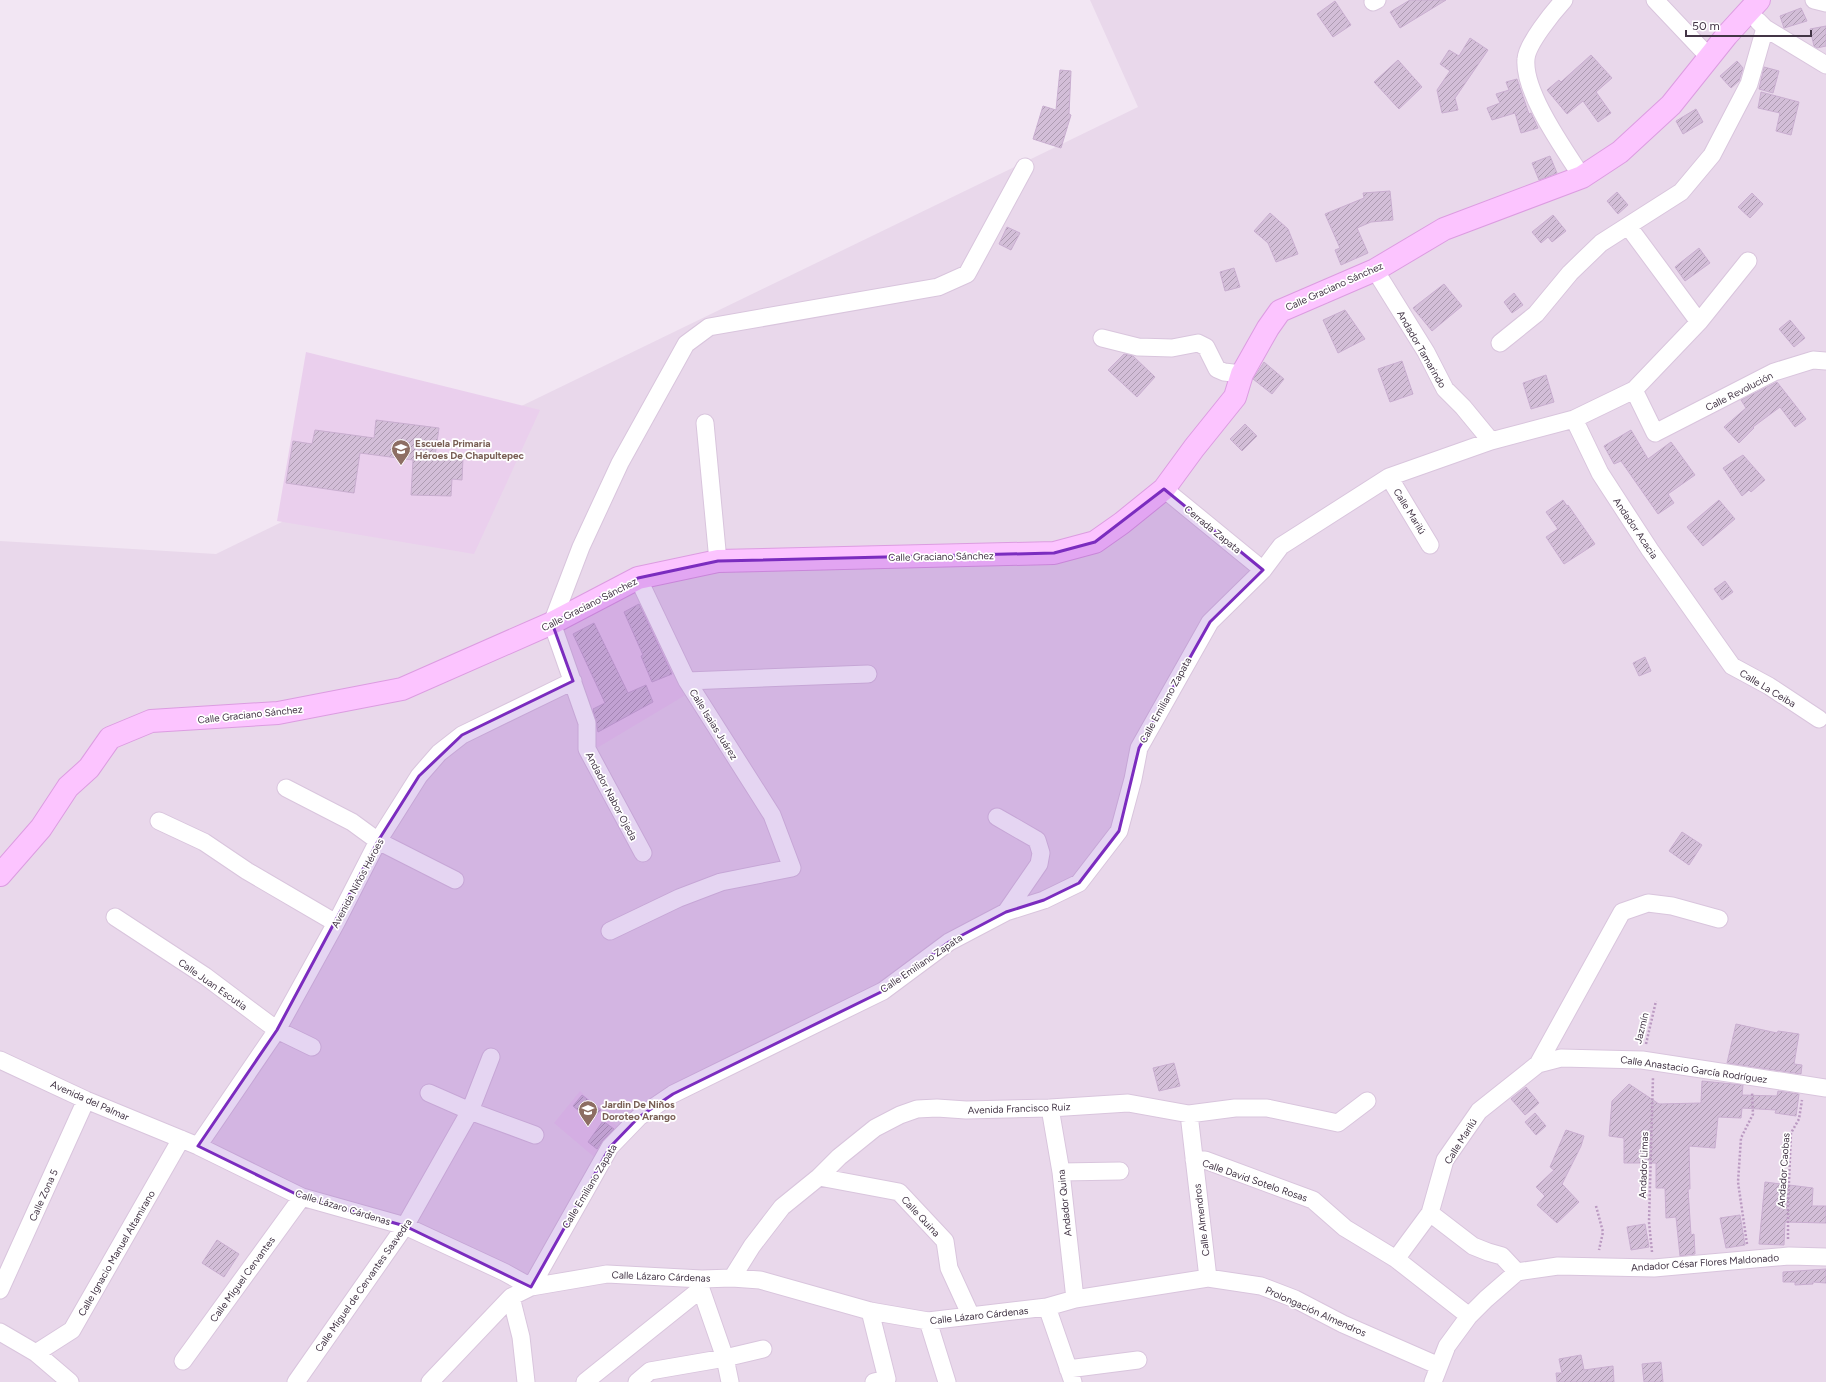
<svg xmlns="http://www.w3.org/2000/svg" width="1826" height="1382" font-family="Figtree,sans-serif">
	<defs>
		<pattern id="building-hatch" width="6" height="6" patternUnits="userSpaceOnUse"><rect width="6" height="6" fill="#d3bed8"/><path d="M-1 1l2-2M0 6l6-6M5 7l2-2" fill="none" stroke="#ad9bb1"/></pattern>
	</defs>
	<rect width="100%" height="100%" fill="#f2e6f3"/>
	<path fill="#e9d8eb" d="M1090,0H1826V1382H0V541L216,554L1138,107Z"/>
	<path fill="#eacfed" d="M306,352L540,410L474,554L277,521Z
		M639,588L689,693L597,748L558,626Z
		M580,1091L622,1131L600,1162L554,1123Z"/>
	<path fill="url(#building-hatch)" stroke="#c9aed0" d="M1410,0H1446L1400,28L1390,12Z
		M1335,1L1351,25L1333,37L1317,14Z
		M1801,8L1807,21L1784,28L1780,16Z
		M1826,26V46L1817,48L1814,46L1810,29Z
		M1470,38L1488,50L1455,98L1458,110L1442,113L1437,90L1450,71L1440,64L1449,50L1459,56Z
		M1591,55L1612,78L1596,92L1611,113L1598,122L1583,101L1567,114L1547,90L1559,80L1561,82Z
		M1398,60L1422,87L1399,109L1374,82Z
		M1737,61L1743,68L1739,81L1731,88L1720,76Z
		M1764,67L1779,71L1773,93L1759,89Z
		M1060,70L1071,71L1069,114L1071,115L1061,148L1033,139L1043,106L1056,110Z
		M1517,79L1529,114L1531,113L1538,128L1521,133L1515,113L1492,120L1487,108L1500,103L1496,94L1509,90L1506,82Z
		M1761,92L1799,102L1791,135L1776,131L1780,113L1758,108Z
		M1696,109L1703,122L1683,134L1676,121Z
		M1550,156L1557,173L1539,180L1532,163Z
		M1390,191L1393,220L1371,222L1357,228L1368,253L1341,265L1335,250L1340,248L1325,214L1364,198L1363,193Z
		M1617,192L1628,205L1618,214L1607,201Z
		M1752,193L1763,204L1750,218L1738,207Z
		M1270,213L1288,229L1298,254L1276,262L1268,243L1254,231Z
		M1553,215L1566,231L1552,242L1548,237L1541,243L1532,232Z
		M1007,227L1020,233L1011,250L999,244Z
		M1699,248L1710,263L1685,281L1675,267Z
		M1234,268L1240,287L1225,291L1220,272Z
		M1444,284L1462,306L1432,331L1413,308Z
		M1514,293L1523,305L1512,313L1504,302Z
		M1345,310L1365,339L1338,353L1323,320Z
		M1790,320L1805,338L1794,347L1779,329Z
		M1124,354L1133,356L1155,377L1137,397L1108,370Z
		M1402,361L1413,394L1390,402L1378,369Z
		M1264,362L1284,379L1272,394L1253,379Z
		M1546,375L1554,402L1531,409L1523,383Z
		M1777,382L1806,419L1795,427L1780,407L1753,427L1754,428L1739,443L1724,427L1746,408L1741,400Z
		M376,420L439,428L435,456L463,458L462,480L452,479L451,496L411,495L413,460L360,453L354,493L286,483L293,441L312,444L315,430L374,438Z
		M1245,424L1257,436L1242,451L1230,439Z
		M1631,430L1648,459L1671,442L1695,475L1668,494L1674,503L1658,514L1621,461L1614,464L1604,446Z
		M1743,455L1765,480L1751,492L1749,490L1742,496L1723,468Z
		M1563,500L1567,506L1568,505L1595,544L1564,564L1546,537L1558,529L1546,512Z
		M1719,500L1735,519L1703,546L1687,527Z
		M1725,581L1733,592L1722,600L1714,589Z
		M639,604L672,674L652,682L641,656L643,655L624,612Z
		M594,623L628,693L646,685L653,702L598,732L593,709L605,703L573,634Z
		M1645,657L1651,671L1639,676L1633,663Z
		M1682,832L1702,845L1689,865L1669,851Z
		M1736,1024L1777,1033L1778,1031L1799,1034L1794,1064L1802,1065L1801,1074L1727,1063Z
		M1174,1063L1180,1086L1159,1091L1153,1068Z
		M1702,1081L1743,1085L1742,1095L1777,1096L1778,1091L1799,1094L1796,1116L1775,1113L1776,1110L1742,1108L1741,1118L1718,1117L1715,1148L1689,1146L1690,1189H1688L1691,1235L1694,1234L1695,1254L1680,1256L1676,1217L1666,1218L1665,1188H1656V1163H1624V1138L1609,1136L1612,1101L1629,1084L1659,1104L1701,1103Z
		M1526,1087L1539,1103L1525,1115L1511,1099Z
		M582,1095L601,1110L591,1121L573,1106Z
		M1535,1113L1546,1126L1536,1135L1525,1122Z
		M603,1121L614,1129L603,1140L597,1149L588,1142Z
		M1566,1130L1584,1136L1581,1146L1562,1184L1579,1202L1557,1223L1537,1205L1545,1196L1536,1187L1554,1170L1550,1167Z
		M1765,1182L1813,1188L1812,1206H1826V1223L1785,1222L1784,1245L1759,1244Z
		M1740,1215L1745,1245L1726,1248L1720,1218Z
		M1645,1224L1649,1247L1631,1250L1627,1227Z
		M217,1240L239,1254L224,1277L202,1263Z
		M1826,1269V1283L1813,1282V1284L1795,1285V1282H1783V1272Z
		M1581,1355L1584,1370L1613,1366L1614,1382H1557L1556,1373H1562L1559,1359Z
		M1661,1362L1663,1382H1644L1642,1364Z"/>
	<g fill="none" stroke-linecap="round" stroke-linejoin="round">
		<defs>
			<path id="street" d="M1564,0C1553,12 1527,44 1526,59C1523,92 1564,149 1582,177
				M1655,0L1709,57
				M1814,0L1826,3
				M1373,2L1377,0
				M1758,21L1765,28L1826,65
				M1628,226L1699,322
				M1375,270L1426,352L1445,389L1463,407L1491,441
				M1102,338L1138,347L1172,348L1198,343L1206,347L1217,369L1224,372L1242,374
				M1500,343L1536,314L1570,273L1601,243L1681,192L1712,155L1749,84L1765,28
				M1634,390L1655,433L1774,372L1813,360L1826,361
				M1574,419L1600,473L1650,550L1732,666L1769,686L1819,719
				M705,423L718,561
				M1389,477L1430,545
				M1164,489L1263,570
				M687,681L868,674
				M286,788L352,822L378,841L455,880
				M997,817L1037,840L1041,853L1039,864L1006,912
				M159,821L204,842L247,871L336,923
				M643,853L587,749V723L552,623L581,547L620,463L686,344L709,327L938,287L967,274L1025,167
				M115,917L205,976L277,1030L312,1047
				M610,931L679,898L721,882L792,868L772,815L687,681L638,578
				M0,1060L86,1100L198,1146L302,1197L405,1226L504,1272L531,1287L607,1274L702,1279L732,1278L760,1280L870,1311L928,1321L1047,1307L1075,1299L1208,1278L1261,1286L1295,1299L1343,1324L1439,1366
				M1538,1064L1561,1058L1642,1060L1826,1088
				M429,1093L470,1111L535,1135
				M1050,1108L1061,1172L1075,1299
				M1189,1114L1208,1278
				M198,1146L277,1030L336,923L378,841L419,776L439,753L462,735L573,681
				M1194,1160H1205L1313,1200L1345,1228L1396,1259L1469,1316
				M1061,1172L1120,1171
				M819,1177L899,1192L945,1241L949,1268L971,1316
				M1430,1213L1473,1246L1488,1252L1502,1256L1517,1272
				M1396,1259L1430,1213L1445,1160L1479,1111L1538,1064L1622,912L1648,903L1672,906L1719,919
				M732,1278L752,1246L782,1207L819,1177L839,1157L875,1128L900,1115L917,1109L937,1108L966,1110L1050,1108L1128,1103L1189,1114L1235,1108H1267L1338,1123L1367,1101
				M702,1280L701,1289L725,1358L730,1382
				M0,1290L86,1100
				M1047,1307L1073,1382
				M870,1311L887,1379L874,1382
				M928,1321L947,1382
				M0,1332L36,1353L70,1382
				M36,1353L72,1330L181,1139
				M183,1361L302,1197
				M1068,1369L1138,1360
				M296,1382L405,1226L470,1111L491,1057
				M430,1382L511,1297
				M526,1382L521,1337L511,1297L531,1287L610,1147L639,1117L673,1094L883,991L949,942L1006,912L1044,900L1079,883L1119,831L1133,779L1139,748L1210,622L1263,570L1281,546L1389,477L1491,441L1574,419L1634,390L1699,322L1748,261
				M585,1382L701,1289
				M637,1382L650,1371L725,1358L763,1349
				M1433,1382L1447,1346L1469,1316L1486,1299L1517,1272L1558,1266L1654,1268L1789,1256L1826,1257"/>
			<path id="secondary" d="M0,875L41,828L68,787L89,768L110,738L151,721L278,713L402,689L552,623L638,578L718,561L1054,553L1095,542L1122,523L1164,489L1194,448L1235,397L1242,374L1268,328L1280,311L1375,270L1444,229L1582,177L1620,152L1671,105L1727,35L1759,0"/>
		</defs>
		<use href="#street" stroke="#d9c5dd" stroke-width="19"/>
		<use href="#secondary" stroke="#dc9ce1" stroke-width="24"/>
		<path stroke="#ba99c1" stroke-width="2.5" stroke-dasharray="2 2" stroke-linecap="butt" d="M1646,1044L1656,1001
			M1596,1206L1603,1232L1599,1250
			M1788,1239V1206L1791,1133L1799,1119L1802,1100
			M1747,1244L1738,1182L1741,1138L1753,1114L1752,1092
			M1652,1252L1649,1222L1653,1077"/>
		<use href="#street" stroke="#fff" stroke-width="17"/>
		<use href="#secondary" stroke="#fcc4ff" stroke-width="22"/>
	</g>
	<path fill="#7b2cbf" fill-opacity="0.2" stroke="#7b2cbf" stroke-width="3" stroke-linejoin="round" d="M1164,489L1263,570L1210,622L1139,748L1119,831L1079,883L1044,900L1006,912L949,942L883,991L673,1094L639,1117L610,1147L531,1287L405,1226L302,1197L198,1146L277,1030L378,841L419,776L462,735L573,681L552,623L638,578L718,561L1054,553L1095,542Z"/>
	<defs>
		<symbol id="school-pin" viewBox="-11 -11 22 30"><path d="M0 17L-7.5 6A9.5 9.5 0 1 1 7.5 6Z" fill="#8d6e63" stroke="#fff"/><path d="M0-5L7-2L0 1L-7-2ZM-4 1L0 2.5L4 1V4Q0 6-4 4Z" fill="#fff"/></symbol>
	</defs>
	<g fill-rule="evenodd">
		<use href="#school-pin" x="390" y="438" width="22" height="30"/>
		<use href="#school-pin" x="577" y="1099" width="22" height="30"/>
	</g>
	<g text-anchor="middle" stroke-width="3.5" stroke-linejoin="round" paint-order="stroke">
		<g font-size="10" fill="#433546" stroke="#fff">
			<text transform="translate(1334 286) rotate(-24)" y="4">Calle Graciano Sánchez</text>
			<text transform="translate(1422 349) rotate(60)" y="4">Andador Tamarindo</text>
			<text transform="translate(1739 391) rotate(-27)" y="4">Calle Revolución</text>
			<text transform="translate(1410 511) rotate(58)" y="4">Calle Marilú</text>
			<text transform="translate(1636 528) rotate(56)" y="4">Andador Acacia</text>
			<text transform="translate(1213 529) rotate(39)" y="4">Cerrada Zapata</text>
			<text transform="translate(941 556) rotate(-1)" y="4">Calle Graciano Sánchez</text>
			<text transform="translate(589 604) rotate(-27)" y="4">Calle Graciano Sánchez</text>
			<text transform="translate(1768 688) rotate(31)" y="4">Calle La Ceiba</text>
			<text transform="translate(1165 700) rotate(-61)" y="4">Calle Emiliano Zapata</text>
			<text transform="translate(250 714) rotate(-6)" y="4">Calle Graciano Sánchez</text>
			<text transform="translate(714 724) rotate(58)" y="4">Calle Isaias Juárez</text>
			<text transform="translate(612 796) rotate(62)" y="4">Andador Nabor Ojeda</text>
			<text transform="translate(357 883) rotate(-62)" y="4">Avenida Niños Héroes</text>
			<text transform="translate(921 963) rotate(-34)" y="4">Calle Emiliano Zapata</text>
			<text transform="translate(213 984) rotate(35)" y="4">Calle Juan Escutia</text>
			<text transform="translate(1641 1028) rotate(-76)" y="4">Jazmín</text>
			<text transform="translate(1694 1069) rotate(8)" y="4">Calle Anastacio García Rodríguez</text>
			<text transform="translate(90 1100) rotate(24)" y="4">Avenida del Palmar</text>
			<text transform="translate(1019 1108) rotate(-2)" y="4">Avenida Francisco Ruiz</text>
			<text transform="translate(1460 1141) rotate(-58)" y="4">Calle Marilú</text>
			<text transform="translate(1643 1165) rotate(-88)" y="4">Andador Limas</text>
			<text transform="translate(1783 1170) rotate(-86)" y="4">Andador Caobas</text>
			<text transform="translate(1255 1180) rotate(19)" y="4">Calle David Sotelo Rosas</text>
			<text transform="translate(589 1186) rotate(-59)" y="4">Calle Emiliano Zapata</text>
			<text transform="translate(43 1195) rotate(-66)" y="4">Calle Zona 5</text>
			<text transform="translate(1064 1203) rotate(-96)" y="4">Andador Quina</text>
			<text transform="translate(343 1207) rotate(17)" y="4">Calle Lázaro Cárdenas</text>
			<text transform="translate(921 1216) rotate(47)" y="4">Calle Quina</text>
			<text transform="translate(1201 1220) rotate(-97)" y="4">Calle Almendros</text>
			<text transform="translate(116 1253) rotate(-60)" y="4">Calle Ignacio Manuel Altamirano</text>
			<text transform="translate(1705 1262) rotate(-4)" y="4">Andador César Flores Maldonado</text>
			<text transform="translate(661 1276) rotate(2)" y="4">Calle Lázaro Cárdenas</text>
			<text transform="translate(242 1279) rotate(-54)" y="4">Calle Miguel Cervantes</text>
			<text transform="translate(363 1285) rotate(-55)" y="4">Calle Miguel de Cervantes Saavedra</text>
			<text transform="translate(1316 1311) rotate(24)" y="4">Prolongación Almendros</text>
			<text transform="translate(979 1315) rotate(-6)" y="4">Calle Lázaro Cárdenas</text>
		</g>
		<g font-size="10" font-weight="bold" fill="#785e54" stroke="#fff" text-anchor="start">
			<text x="415" y="447">Escuela Primaria<tspan x="415" dy="12">Héroes De Chapultepec</tspan></text>
			<text x="602" y="1108">Jardin De Niños<tspan x="602" dy="12">Doroteo Arango</tspan></text>
		</g>
	</g>
	<path d="M1686 30v6h125v-6" fill="none" stroke="#433546" stroke-width="2"/>
	<text x="1692" y="30" font-size="12" fill="#433546" stroke="#ffffff" stroke-width="3" paint-order="stroke">50 m</text>
</svg>
